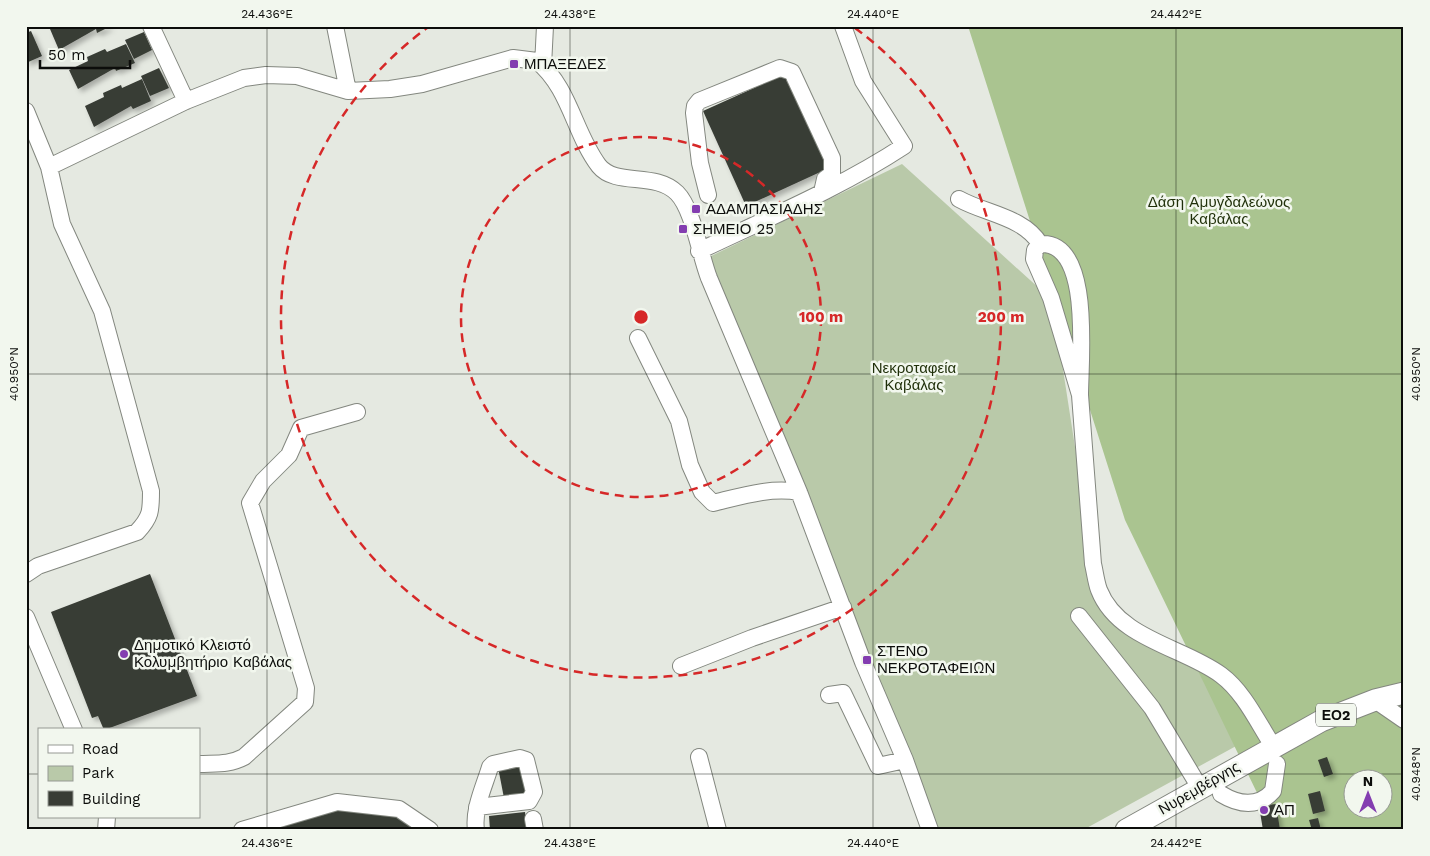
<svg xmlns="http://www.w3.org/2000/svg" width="1430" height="856" font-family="'Work Sans',sans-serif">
	<defs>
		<filter id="shadow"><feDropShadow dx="3.5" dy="3.5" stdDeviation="2.5" flood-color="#0004"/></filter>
	</defs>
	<rect width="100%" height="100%" fill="#e5e9e1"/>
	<path fill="#b9c9a9" d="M902,164L1041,290L1055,318L1095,576L1107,612L1215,672L1258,734L1083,830H937L707,258Z"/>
	<path fill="#aac490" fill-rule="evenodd" d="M968,26H1404V830H1275L1125,520ZM1352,778H1382V808H1352Z"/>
	<path fill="#383c35" filter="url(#shadow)" d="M56,26H111L97,33L96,29L59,50L50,29Z
		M31,31L42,56L26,63V33Z
		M144,32L152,50L134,59L125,40Z
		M126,44L135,63L116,71L115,68L78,89L69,70L88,61L87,57L105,49L107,52Z
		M159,68L169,88L150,96L141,76Z
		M785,74L829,168L746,206L703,111Z
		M142,79L151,101L133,109L131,106L94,127L85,106L104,97L103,93L121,85L122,88Z
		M150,574L197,696L104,730L98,716L92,718L51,612Z
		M1327,757L1333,774L1324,777L1318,760Z
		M521,763L527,793L504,798L498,767Z
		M1320,791L1325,811L1313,814L1308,794Z
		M1276,804L1280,830H1263L1259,806Z
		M337,809L366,810L400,818L422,830H253Z
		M525,812L527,830H490L489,816Z
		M1318,818L1321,830H1312L1309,820Z"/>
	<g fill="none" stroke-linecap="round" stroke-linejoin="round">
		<defs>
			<path id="minor" d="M151,26L186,101
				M335,26L348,91
				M543,66L545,26
				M26,111L49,167L186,101L244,78L266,75L297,76L348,91L390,89L422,84L513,58L537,61C570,88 574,133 599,166C616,187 655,171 677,193C693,209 700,255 709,278L799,492L863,662L905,760L930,830
				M708,195L700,163L694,113L695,106L699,101L780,68L792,72L832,158V174L825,179L822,192
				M959,199C986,214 1024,217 1040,244
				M699,251C768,218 840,188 904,146L863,81L843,26
				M638,338L679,421L690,465L702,492L713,503C742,496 770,487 799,492
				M1080,395C1080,360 1093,240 1040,244L1035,250L1034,259L1051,298L1080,395L1093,564C1095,572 1096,582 1099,590C1118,639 1183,647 1221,675C1244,692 1258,723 1273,746
				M26,574L38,566L137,532C151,517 151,511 151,491L102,311L62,224L49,167
				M1079,616L1152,708L1200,788
				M26,617L74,730
				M681,666L752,638L843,607
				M829,695L843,693L878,766L905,760
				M1375,700L1404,720
				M699,757L718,830
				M199,764C215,763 229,765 244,757L305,702L306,688L250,503L263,481L289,455L301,428L357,412
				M1221,794C1239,805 1258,808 1273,791L1277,764
				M533,819L535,830
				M106,830L107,817
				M242,830L337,802L399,809L430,830
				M476,830C473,809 484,787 490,767L493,764L520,758L526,760L534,792L529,801L477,807"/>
			<path id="major" d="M1126,830L1321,721L1375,700L1404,693"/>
		</defs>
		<use href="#minor" stroke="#83877f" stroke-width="18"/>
		<use href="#major" stroke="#83877f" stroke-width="23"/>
		<use href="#minor" stroke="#fff" stroke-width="16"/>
		<use href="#major" stroke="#fff" stroke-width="21"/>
	</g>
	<path fill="none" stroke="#0c0d0b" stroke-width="1" stroke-opacity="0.45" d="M267,26V830M570,26V830M873,26V830M1176,26V830M26,374H1404M26,774H39M199,774H1404"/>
	<g fill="none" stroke="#d62828" stroke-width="2.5" stroke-dasharray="9 6">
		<circle cx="641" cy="317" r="180"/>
		<path d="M855 28A360 360 0 1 1 427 28"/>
	</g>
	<g fill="#833db0" stroke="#f2f7ee" stroke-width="2">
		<rect x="509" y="59" width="10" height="10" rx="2.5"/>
		<rect x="691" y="204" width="10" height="10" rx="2.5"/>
		<rect x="678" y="224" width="10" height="10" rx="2.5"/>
		<circle cx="124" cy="654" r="5"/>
		<rect x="862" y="655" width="10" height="10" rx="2.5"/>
		<circle cx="1264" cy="810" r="5"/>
	</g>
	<g text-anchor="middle" stroke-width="5" stroke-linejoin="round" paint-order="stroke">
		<rect fill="#f2f7ee" stroke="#51534f" stroke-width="1" x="1316" y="703.5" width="40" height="23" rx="4"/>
		<g font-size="14" font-weight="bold" fill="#0c0d0b">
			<text x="1336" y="720">ΕΟ2</text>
		</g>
		<g font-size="15" fill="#0c0d0b" stroke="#f2f7ee" text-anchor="start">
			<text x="524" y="69">ΜΠΑΞΕΔΕΣ</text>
			<text x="706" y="214">ΑΔΑΜΠΑΣΙΑΔΗΣ</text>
			<text x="693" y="234">ΣΗΜΕΙΟ 25</text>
			<text x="134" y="650">Δημοτικό Κλειστό<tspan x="134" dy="17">Κολυμβητήριο Καβάλας</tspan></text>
			<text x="877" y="656">ΣΤΕΝΟ<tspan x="877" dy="17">ΝΕΚΡΟΤΑΦΕΙΩΝ</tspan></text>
			<text x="1274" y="815">ΑΠ</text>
		</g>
		<g font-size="15" fill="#1f2f09" stroke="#f2f7ee">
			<text x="1219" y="207">Δάση Αμυγδαλεώνος<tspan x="1219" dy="17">Καβάλας</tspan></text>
			<text x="914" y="373">Νεκροταφεία<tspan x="914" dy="17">Καβάλας</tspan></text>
		</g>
		<g font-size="15" fill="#0c0d0b" stroke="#f2f7ee">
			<text transform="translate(1199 788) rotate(-30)" y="5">Νυρεμβέργης</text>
		</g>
	</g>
	<circle cx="641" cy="317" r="8" fill="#d62828" stroke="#f2f7ee" stroke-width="2.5"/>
	<g font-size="15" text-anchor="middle" font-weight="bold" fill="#d62828" stroke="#f2f7ee" stroke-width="5" stroke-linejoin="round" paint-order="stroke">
		<text x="821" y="322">100 m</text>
		<text x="1001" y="322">200 m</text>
	</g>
	<rect width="1430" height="856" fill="none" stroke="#f2f7ee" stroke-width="55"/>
	<rect x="38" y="728" width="162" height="90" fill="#f2f7ee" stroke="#969993"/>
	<rect x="48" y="745" width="25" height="8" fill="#ffffff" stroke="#969993"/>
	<text x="82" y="754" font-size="15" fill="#0c0d0b">Road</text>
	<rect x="48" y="766" width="25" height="15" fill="#b9c9a9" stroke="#969993"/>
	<text x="82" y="778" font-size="15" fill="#0c0d0b">Park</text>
	<rect x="48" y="791" width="25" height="15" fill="#383c35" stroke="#969993"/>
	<text x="82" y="804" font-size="15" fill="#0c0d0b">Building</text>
	<g transform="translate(1368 794)"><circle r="24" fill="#f2f7ee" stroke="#969993"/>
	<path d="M0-4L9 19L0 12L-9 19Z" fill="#833db0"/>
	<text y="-8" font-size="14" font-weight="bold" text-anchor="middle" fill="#0c0d0b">N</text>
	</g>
	<path d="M40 60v8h90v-8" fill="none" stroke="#0c0d0b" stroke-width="2.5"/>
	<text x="48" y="60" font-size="15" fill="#0c0d0b" stroke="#f2f7ee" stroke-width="4" paint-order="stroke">50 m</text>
	<rect x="28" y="28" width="1374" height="800" fill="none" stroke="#0c0d0b" stroke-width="2"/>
	<g font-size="12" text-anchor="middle" fill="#0c0d0b">
		<text x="267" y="18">24.436°E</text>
		<text x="570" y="18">24.438°E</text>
		<text x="873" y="18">24.440°E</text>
		<text x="1176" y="18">24.442°E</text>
		<text transform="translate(14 374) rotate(-90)" y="4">40.950°N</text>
		<text transform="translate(1416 374) rotate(-90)" y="4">40.950°N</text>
		<text transform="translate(1416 774) rotate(-90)" y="4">40.948°N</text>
		<text x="267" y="847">24.436°E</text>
		<text x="570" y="847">24.438°E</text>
		<text x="873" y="847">24.440°E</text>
		<text x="1176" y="847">24.442°E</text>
	</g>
</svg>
